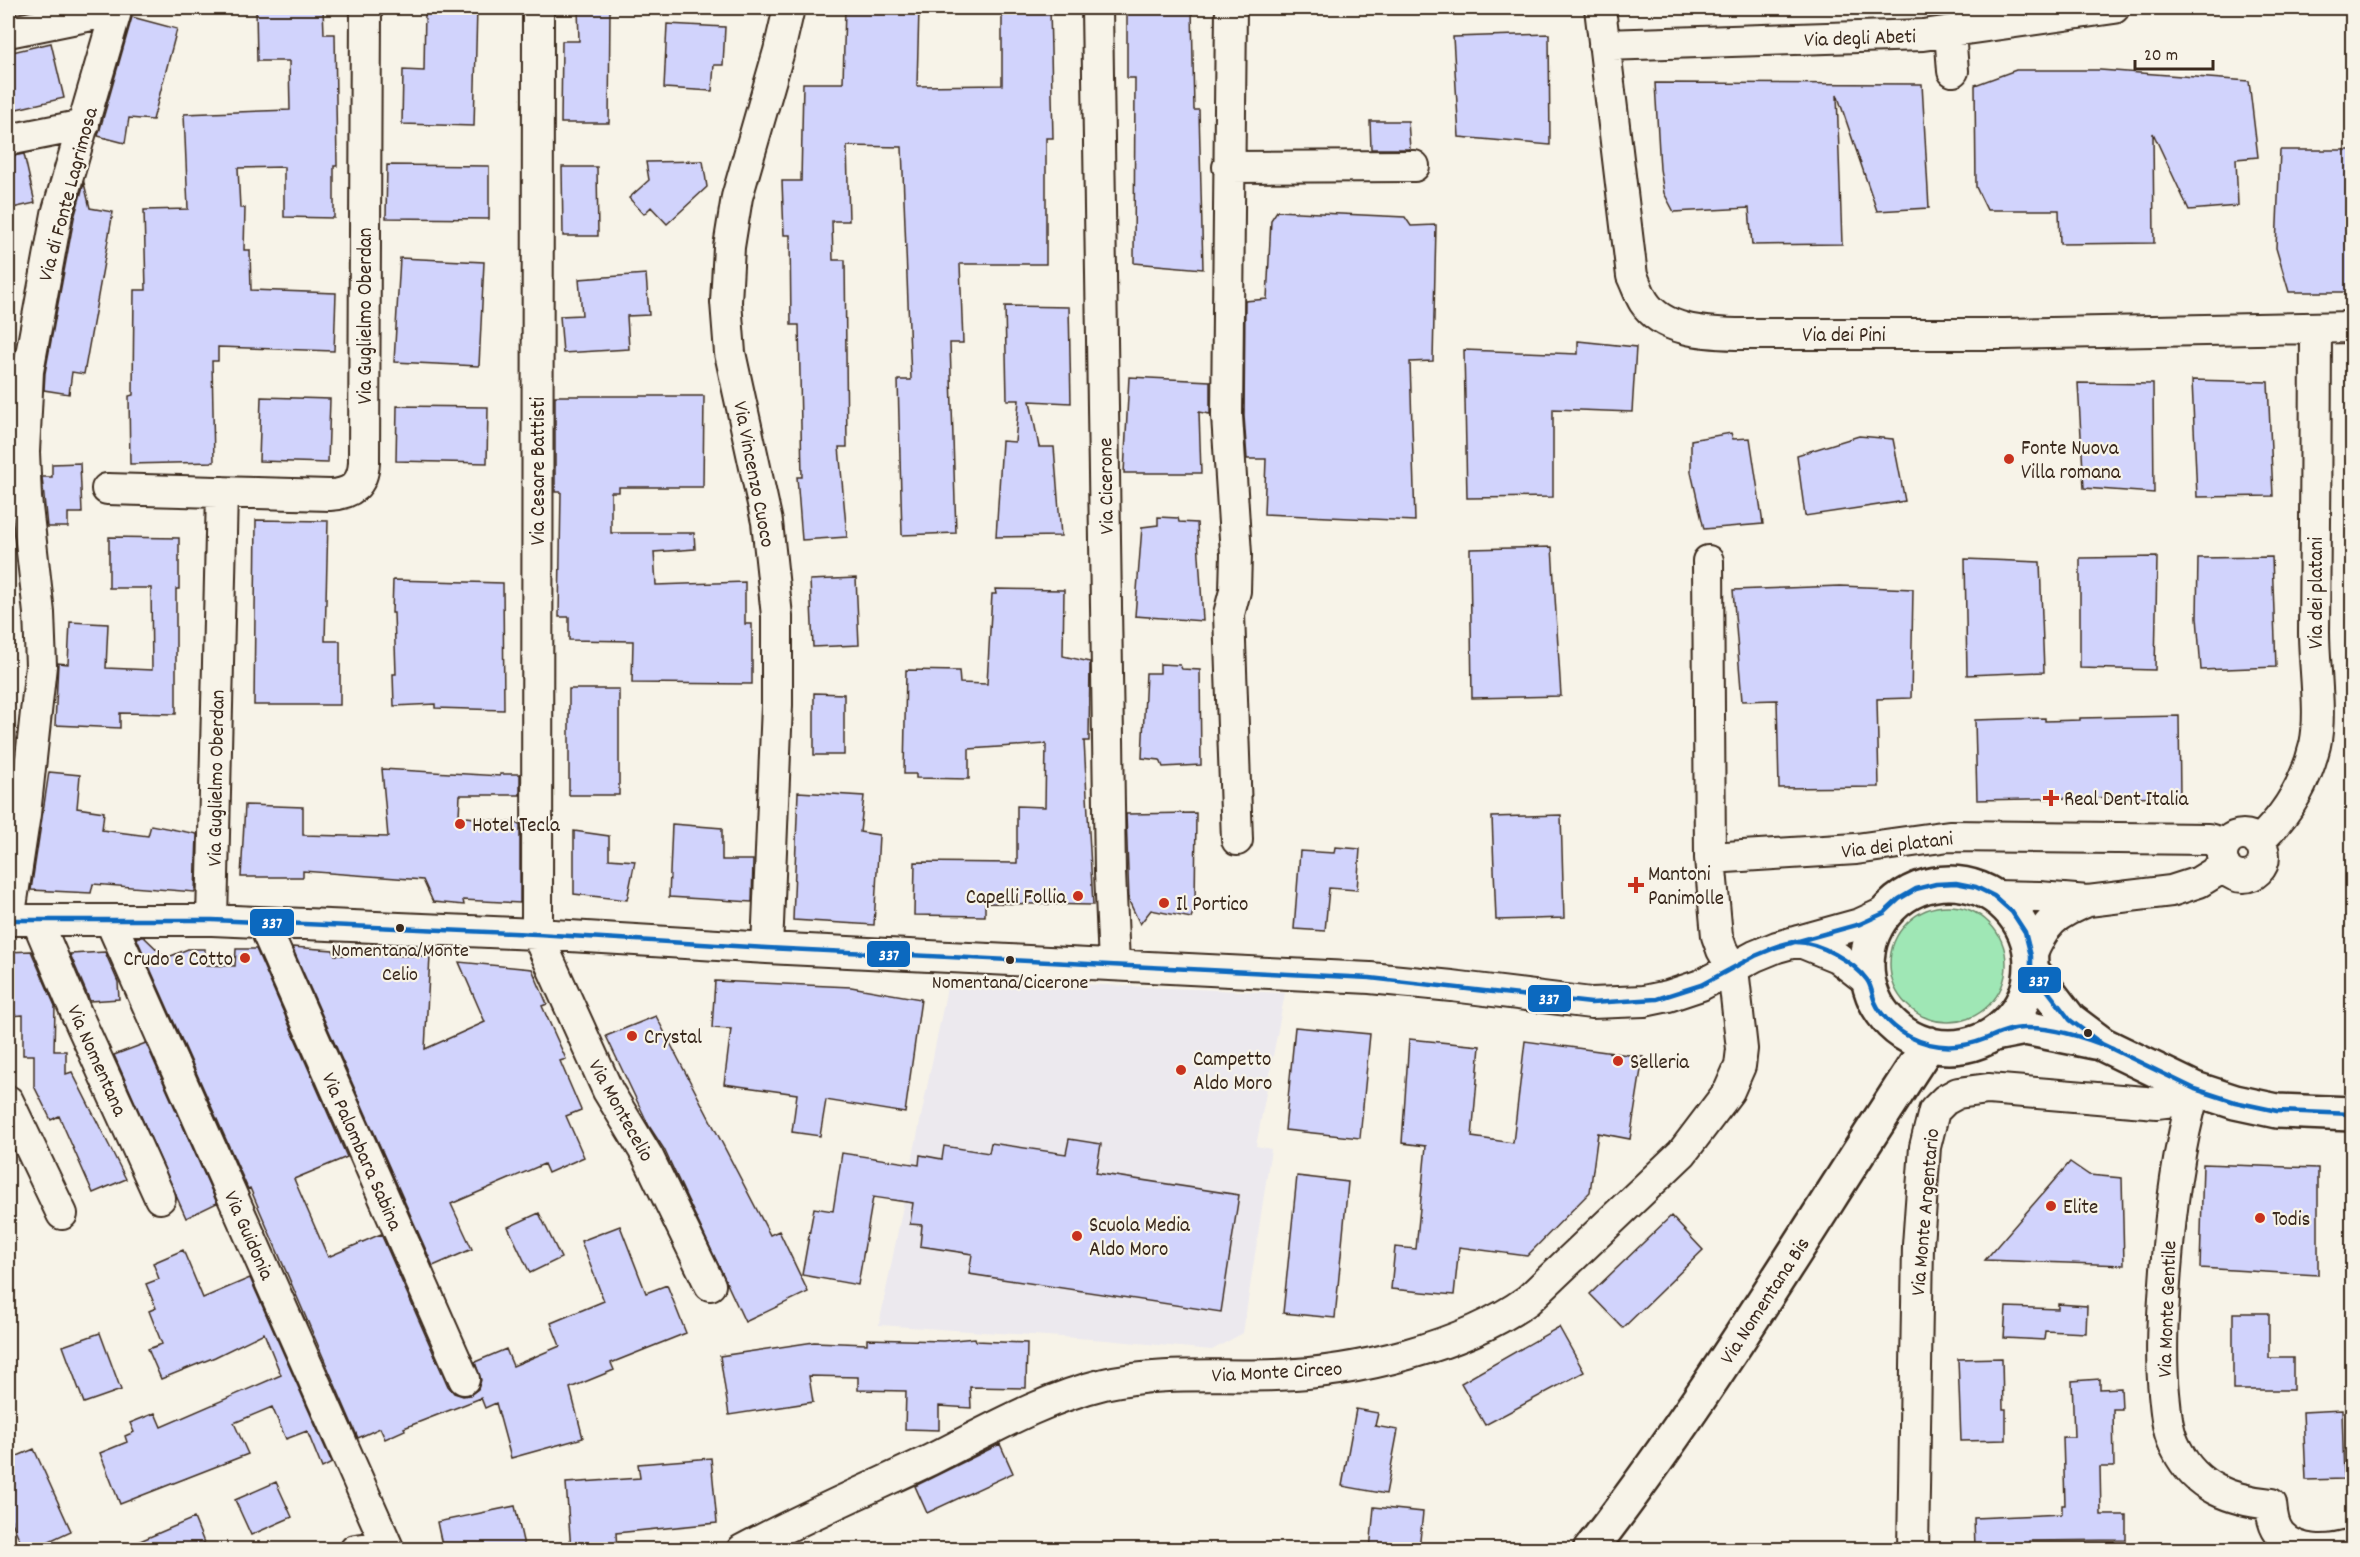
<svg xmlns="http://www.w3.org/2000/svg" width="2360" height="1557" font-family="Dekko,sans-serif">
	<rect width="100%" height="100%" fill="#f7f3e8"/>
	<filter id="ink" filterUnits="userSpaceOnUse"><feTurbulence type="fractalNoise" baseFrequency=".0167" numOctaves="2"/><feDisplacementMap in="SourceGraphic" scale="12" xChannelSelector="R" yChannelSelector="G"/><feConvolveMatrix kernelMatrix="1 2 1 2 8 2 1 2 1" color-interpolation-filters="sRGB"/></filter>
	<g filter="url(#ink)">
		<path fill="#ece9ee" d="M949,978L1285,993L1256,1146L1271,1149L1243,1333L1212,1350L1106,1340L879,1325Z"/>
		<path fill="#9fe7b5" stroke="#6d886a" stroke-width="1.5" d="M1890 964a58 58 0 1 1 116 0a58 58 0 1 1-116 0Z"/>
		<path fill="#d1d3fc" stroke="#3b2a1e" stroke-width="1.5" d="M256,8H323L324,34H335L337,166H334V218L284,217V167L238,168L240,208H245L244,250H250L251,290L336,293L334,351L218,347V361H212L214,462L130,464L129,396L133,395L134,290H146L144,210L188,209L184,114L290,110L289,61H257Z
			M425,8H477L474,126L402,124L403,70L424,71Z
			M578,8H610L609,123H561L562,41H579Z
			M845,8H919L917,86L1002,85V8H1050L1053,138H1046V264H960L963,343H950L956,533L902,535L898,380H911L902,147L847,146L849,221H832L833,260H845L847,447H839L847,537L802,540L797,477H802L799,325H791L790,235H784L782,181H801L803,83H843Z
			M1127,8H1192L1194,110H1199L1203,269L1134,263L1135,78H1127Z
			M132,17L177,29L153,120L129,118L125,143L98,136Z
			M667,24L725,27L723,65H714L712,91L664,88Z
			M1549,34L1550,145L1459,137L1453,37Z
			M51,43L64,98L8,111V53Z
			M2016,70H2100L2249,81L2258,157L2236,159L2238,206L2189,210L2153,133L2154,243L2060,244L2059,210H1987L1976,187L1975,85Z
			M1655,83L1922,84L1929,208L1877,211L1837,94L1842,244L1752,245L1749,208L1674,212L1664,193L1660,169Z
			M1370,121H1408L1410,149H1371Z
			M2280,150H2352V292H2289L2276,248Z
			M24,154L35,203L8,209V157Z
			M703,161L707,187L667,224L651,207L644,214L629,198L649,180L646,162Z
			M387,165L489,166V219L386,218Z
			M562,167H597L598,236H563Z
			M84,183L90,208L113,212L84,374L72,372L69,394L44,390L45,373L74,218Z
			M1277,211L1405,217L1411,226L1436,225L1433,361L1410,362L1415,521L1264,514L1266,459H1247L1244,416L1245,301L1267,299L1271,220Z
			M400,258L484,262L479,366L394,362Z
			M646,274L649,315L627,316L629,349L563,353L560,316L582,315L579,279Z
			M1005,306L1069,307L1071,403L1030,401L1039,447H1054L1061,536L996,537L1002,441L1015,442L1019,400H1007Z
			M1578,341L1636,347L1632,412L1553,409V497L1467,498L1464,350L1578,354Z
			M1129,377L1210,381V414L1199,412L1201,473H1124Z
			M2192,380L2268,382L2273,496L2197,497Z
			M2078,383L2153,384L2154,493L2084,488Z
			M555,396H704L703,487H619V492H611V533H694L695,549L654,552L656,585L745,582V624H752V684L632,683L633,641L569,640V617H559L561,492H555Z
			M261,397L330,399L328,463L259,461Z
			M397,406L488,407L487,463L396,461Z
			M1731,433L1733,439L1750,438L1763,524L1704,529L1691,472V440Z
			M1859,436L1893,439L1905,501L1805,516L1797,455Z
			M80,463L82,513H68V527H47L42,477H52V464Z
			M1158,517L1178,518L1179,522L1197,523L1203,621L1135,616L1142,527L1158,525Z
			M256,520L328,521L325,641H340V705H254Z
			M109,537L179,538V589H176V714L120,713V728L55,725L58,663L68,664L70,622L108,624L106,668L152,670L151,588H109Z
			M1552,547L1561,696L1472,698L1470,549Z
			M2157,557L2155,670L2080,668V558Z
			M2272,557L2276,667L2201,670L2197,617L2198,558Z
			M1965,559L2040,562L2044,672L1967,675Z
			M856,578L859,645L813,647L810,580Z
			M393,580L503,583L504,710L435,708V704L394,706L393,674H396L394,613H392Z
			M1840,586L1913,589L1911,698L1877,699L1879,787L1779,788L1777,700L1742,701L1733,590Z
			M995,589L1064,590L1063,656L1090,662L1089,741H1084L1093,905L985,903V916L914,915L915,862L1017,863V806L1045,807L1046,744L969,749V779L916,778V774H904L906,670L959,671L960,683L987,684L992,594H996Z
			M1160,664L1180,665L1182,669L1200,670L1201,765L1163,767L1160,760L1142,758L1146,673H1160Z
			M569,689H619V795H569Z
			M814,693L844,694V755H814Z
			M2179,716L2180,796L1977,800L1975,720L2045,718V721L2080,720V718Z
			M382,769L500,776V774H520V795H460L459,816L520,824V903L463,900L464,905L433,902L423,880L303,871V877H241L245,805L303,807V835L388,837Z
			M49,772L80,775L77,808L104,812L102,830L148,836L151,825L197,834L195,892L93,884L91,893L31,890Z
			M798,792L864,796L860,832L879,835L874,925L793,920Z
			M1196,813L1195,906L1191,918L1151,910L1140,924L1129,901L1126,814Z
			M1561,815L1564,918L1496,920L1492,817Z
			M672,824L722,828V860H753L752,902L669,897Z
			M574,831L609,836V859L635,861L627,900L574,894Z
			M1335,847L1360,849L1357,890L1329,888L1325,931L1294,929L1300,851L1334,853Z
			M136,937H144L166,958L188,949H205V965L235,966L236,949H256L347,1157L294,1179L328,1257L381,1234L448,1386L454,1393L463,1396L470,1395L478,1389L481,1380L475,1362L506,1349L513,1366L560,1346L551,1323L604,1301L581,1241L620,1226L646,1293L667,1285L686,1333L611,1363L614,1370L570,1388L583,1438L511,1458L496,1403L485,1408L481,1398L404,1428L405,1430L385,1439L380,1428L358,1438L250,1188L248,1189Z
			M292,947L333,950L335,955L430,956L425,1049L485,1022L459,962L532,969L547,1004L542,1006L566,1059L560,1061L581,1110L566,1116L584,1157L548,1173L544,1164L451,1204L472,1249L433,1266Z
			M31,951L55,1006L54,1051H66V1074L72,1072L126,1179L93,1193L59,1116L51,1120L34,1086V1055H23V1015L8,1016V952Z
			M105,952L118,982L119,999L90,1001L70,954Z
			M715,981L851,987L921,999L905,1113L826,1100L820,1136L792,1132L797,1094L724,1084L731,1029L712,1028Z
			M656,1016L770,1235L779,1231L808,1292L745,1322L664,1149L649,1126L606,1036Z
			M1295,1027L1370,1034L1360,1138L1285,1130Z
			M1409,1039L1480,1046L1472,1137L1513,1143L1525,1041L1643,1057L1630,1139L1598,1133L1590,1192L1527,1256L1459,1247L1454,1295L1391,1289L1395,1247L1416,1249L1426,1146L1402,1143Z
			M146,1043L217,1203L186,1218L114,1055Z
			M1069,1139L1101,1144L1096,1173L1239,1195L1221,1312L969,1274L972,1254L920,1246L922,1225L910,1224L913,1203L873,1197L858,1285L802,1275L814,1208L833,1211L842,1153L919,1165L920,1155L942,1159L944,1146L989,1153L991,1143L1066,1154Z
			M2070,1162L2089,1175L2122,1178L2124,1265L1985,1260Z
			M2203,1164L2318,1168V1275L2200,1268Z
			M1297,1176L1348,1182L1335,1318L1283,1313Z
			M539,1213L561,1258L530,1273L508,1227Z
			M1671,1216L1703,1250L1623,1328L1590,1294Z
			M183,1250L203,1298L250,1278L332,1463L322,1468L307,1431L286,1439L272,1407L234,1423L248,1454L120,1504L100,1453L127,1442L125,1436L134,1432L130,1423L155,1413L161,1427L281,1375L264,1333L215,1357L161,1379L148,1349L162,1344L149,1311L156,1308L146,1284L159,1279L153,1263Z
			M2058,1304L2087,1306L2086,1333L2045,1331L2044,1340L2004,1338L2006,1307L2058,1309Z
			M2233,1313H2269V1358H2293V1390H2233Z
			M1559,1327L1584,1372L1485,1425L1461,1383Z
			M100,1333L121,1390L84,1403L63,1346Z
			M975,1338L976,1341L1027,1343L1026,1388L970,1387L971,1408L939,1406V1430L905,1429L906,1391L858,1390V1377L809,1376L813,1402L729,1415L720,1356L814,1342L867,1344V1339L943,1341Z
			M2002,1358L2003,1409H2006V1440L1961,1441L1958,1359Z
			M2100,1379V1389L2121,1388L2122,1409H2113L2114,1467H2100L2101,1515H2126V1540L2029,1541V1545L1975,1547L1974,1518L2062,1514V1505H2065L2063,1437H2074L2072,1381Z
			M1356,1409L1378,1413L1375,1426L1398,1430L1386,1494L1342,1486Z
			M2342,1410L2344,1479L2306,1480L2303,1412Z
			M1000,1444L1013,1473L927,1513L915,1486Z
			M34,1449L71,1531L30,1550H24L8,1513V1460Z
			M711,1458L717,1523L616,1533L617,1550H571L566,1483L640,1478L638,1464Z
			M276,1482L292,1517L251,1535L235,1500Z
			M515,1506L525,1550H443L437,1522Z
			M1374,1507L1423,1512L1419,1550H1370Z
			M194,1518L207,1550H119Z"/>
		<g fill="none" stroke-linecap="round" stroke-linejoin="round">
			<defs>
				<path id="minor" d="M538,8L537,934L608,1091L648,1157L710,1285
					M1097,8L1110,872L1114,964
					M1231,8L1227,416L1236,554L1235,591L1229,614L1237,840
					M1600,8L1632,276C1636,284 1639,294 1644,302C1663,331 1705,333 1736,334H2005L2352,327
					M8,32L116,10
					M1950,32L1953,71
					M1604,45L1923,35L2114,8
					M8,140L84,125
					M1228,167L1414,166
					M107,489L330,495C351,494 363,485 364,462L366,8
					M2222 856a21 21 0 1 1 42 0a21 21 0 1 1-42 0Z
					M2258,842C2286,816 2306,783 2315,745C2322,713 2314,666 2314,632C2315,531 2316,429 2316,328
					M1710,858L1856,849L1949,836L2208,839L2226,844
					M1994,896L2039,897L2088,901L2171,891L2199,882L2225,866
					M8,920H212L537,934L767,948L1370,978L1452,986L1591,1003L1644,1001L1668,996L1701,985L1755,956L1777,947L1860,924L1884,913
					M9,920L25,814L41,666L39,613L26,498L24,452L28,371L57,214L117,8
					M37,920L77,1015L160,1198
					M110,920L389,1550
					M212,920L222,492
					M263,923L464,1379
					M1798,941L1837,957L1868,981
					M767,948L777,705V616L767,522L730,353L726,302L729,247L737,197L779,51L789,8
					M2031,956C2045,923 2054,914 2088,901
					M2195,1089C2178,1149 2171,1208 2166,1269C2163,1311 2160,1351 2164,1393C2166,1412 2167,1433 2177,1450C2196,1488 2231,1500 2271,1504C2272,1515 2273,1527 2281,1535C2297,1554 2331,1552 2352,1545
					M8,1101L62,1214
					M355,1550L370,1548L385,1550
					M742,1550C803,1517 867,1490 930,1460C986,1432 1042,1399 1104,1384C1160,1371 1218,1377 1275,1375C1354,1373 1463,1347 1528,1300L1682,1153L1729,1091L1740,1066L1742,1049L1733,969L1722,950L1717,936L1710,858L1708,561
					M1913,1550L1918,1245L1925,1147L1934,1111L1945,1100L1958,1093L1988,1089L2157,1103L2173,1101L2195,1089"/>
				<path id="major" d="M1867 965a82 82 0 1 1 164 0a82 82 0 1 1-164 0Z
					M2031,969L2070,1020L2102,1044L2195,1089L2235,1102L2277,1111L2352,1114
					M1994,1034L2025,1028L2095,1042
					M1590,1550C1715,1389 1817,1213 1929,1044"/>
			</defs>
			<use href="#minor" stroke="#3b2a1e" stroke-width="34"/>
			<use href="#major" stroke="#3b2a1e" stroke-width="38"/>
			<use href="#minor" stroke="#f7f3e8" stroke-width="30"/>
			<use href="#major" stroke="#f7f3e8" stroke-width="33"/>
			<defs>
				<path id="bus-1" d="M8,920H212L537,934L767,948L1370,978L1591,1003L1657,999L1701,985L1755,956L1777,947L1860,924L1884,913L1899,899L1916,889L1936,884L1956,883L1976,887L1994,896L2012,912L2025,932L2031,956V969L2070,1020L2102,1044L2195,1089L2235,1102L2277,1111L2352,1114
					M1770,949C1778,946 1787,942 1796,942C1819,942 1854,962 1867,980C1872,987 1872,995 1875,1002C1881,1016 1896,1030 1910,1037C1934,1049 1960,1049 1985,1039C1998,1034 2011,1028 2024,1028C2053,1027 2087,1038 2113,1049"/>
			</defs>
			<use href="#bus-1" stroke="#f7f3e8" stroke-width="9"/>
			<use href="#bus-1" stroke="#0c69bf" stroke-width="4.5"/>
		</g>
	</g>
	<g fill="#c8321e" stroke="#f7f3e8" stroke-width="2">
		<circle cx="2009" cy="459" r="6"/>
		<path d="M2048 789h6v6h6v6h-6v6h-6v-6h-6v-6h6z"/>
		<circle cx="460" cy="824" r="6"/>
		<path d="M1633 876h6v6h6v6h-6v6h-6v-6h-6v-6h6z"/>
		<circle cx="1078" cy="896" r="6"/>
		<circle cx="1164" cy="903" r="6"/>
		<circle cx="245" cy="958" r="6"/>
		<circle cx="632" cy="1036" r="6"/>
		<circle cx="1618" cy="1061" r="6"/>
		<circle cx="1181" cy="1070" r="6"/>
		<circle cx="2051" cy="1206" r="6"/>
		<circle cx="2260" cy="1218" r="6"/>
		<circle cx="1077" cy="1236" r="6"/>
	</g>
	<g fill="#3b2a1e" stroke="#f7f3e8" stroke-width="2">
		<circle cx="400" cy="928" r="5"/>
		<circle cx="1010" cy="960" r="5"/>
		<circle cx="2088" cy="1033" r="5"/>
	</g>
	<g text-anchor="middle" stroke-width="4.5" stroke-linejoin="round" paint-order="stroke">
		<g font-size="20" fill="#3b2a1e" stroke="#f7f3e8">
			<text x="400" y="956">Nomentana/Monte<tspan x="400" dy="24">Celio</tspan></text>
			<text x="1010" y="988">Nomentana/Cicerone</text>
		</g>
		<g font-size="21" fill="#3b2a1e" stroke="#f7f3e8">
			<text transform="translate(1860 37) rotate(-2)" y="7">Via degli Abeti</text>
			<text transform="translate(67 194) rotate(-75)" y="7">Via di Fonte Lagrimosa</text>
			<text transform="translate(364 316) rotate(-90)" y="7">Via Guglielmo Oberdan</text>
			<text x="1844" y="341">Via dei Pini</text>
			<text transform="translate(537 471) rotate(-90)" y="7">Via Cesare Battisti</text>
			<text transform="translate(755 474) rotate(79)" y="7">Via Vincenzo Cuoco</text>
			<text transform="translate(1105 486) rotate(-91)" y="7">Via Cicerone</text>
			<text transform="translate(2315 593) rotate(-90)" y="7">Via dei platani</text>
			<text transform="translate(215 778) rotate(-89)" y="7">Via Guglielmo Oberdan</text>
			<text transform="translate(1897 844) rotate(-7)" y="7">Via dei platani</text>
			<text transform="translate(98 1060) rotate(66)" y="7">Via Nomentana</text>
			<text transform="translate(622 1110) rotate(61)" y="7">Via Montecelio</text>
			<text transform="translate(363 1151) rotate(66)" y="7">Via Palombara Sabina</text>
			<text transform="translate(1924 1212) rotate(-85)" y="7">Via Monte Argentario</text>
			<text transform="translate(250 1235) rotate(66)" y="7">Via Guidonia</text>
			<text transform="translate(1764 1300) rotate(-57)" y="7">Via Nomentana Bis</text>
			<text transform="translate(2166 1309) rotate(-88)" y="7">Via Monte Gentile</text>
			<text transform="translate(1277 1371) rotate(-3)" y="7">Via Monte Circeo</text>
		</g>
		<g font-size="21" fill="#3b2a1e" stroke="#f7f3e8" text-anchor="start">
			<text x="2021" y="454">Fonte Nuova<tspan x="2021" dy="24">Villa romana</tspan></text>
			<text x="2064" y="805">Real Dent Italia</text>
			<text x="472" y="831">Hotel Tecla</text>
			<text x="1648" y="880">Mantoni<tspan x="1648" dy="24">Panimolle</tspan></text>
			<text x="1066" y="903" text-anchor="end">Capelli Follia</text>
			<text x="1176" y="910">Il Portico</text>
			<text x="233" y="965" text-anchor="end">Crudo e Cotto</text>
			<text x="644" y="1043">Crystal</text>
			<text x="1193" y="1065">Campetto<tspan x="1193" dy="24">Aldo Moro</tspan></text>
			<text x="1630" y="1068">Selleria</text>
			<text x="2063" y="1213">Elite</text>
			<text x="2272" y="1225">Todis</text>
			<text x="1089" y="1231">Scuola Media<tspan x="1089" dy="24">Aldo Moro</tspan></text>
		</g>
	</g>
	<g stroke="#f7f3e8" stroke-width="2">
		<rect x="249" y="908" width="46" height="29" rx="6" fill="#0c69bf"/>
		<rect x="866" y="940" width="45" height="28" rx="6" fill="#0c69bf"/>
		<rect x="2017" y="966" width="45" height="28" rx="6" fill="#0c69bf"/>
		<rect x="1527" y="984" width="45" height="29" rx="6" fill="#0c69bf"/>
	</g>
	<g font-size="16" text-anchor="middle" font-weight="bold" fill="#fff">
		<text x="272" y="928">337</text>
		<text x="889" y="960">337</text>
		<text x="2039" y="986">337</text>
		<text x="1549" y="1004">337</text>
	</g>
	<rect width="2360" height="1557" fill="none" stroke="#f7f3e8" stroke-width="30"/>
	<rect x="15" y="15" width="2330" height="1527" fill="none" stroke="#3b2a1e" stroke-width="2" filter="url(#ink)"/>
	<path d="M2135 60v9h78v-9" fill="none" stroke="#3b2a1e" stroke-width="3"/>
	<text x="2144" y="60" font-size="18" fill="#3b2a1e" stroke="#f7f3e8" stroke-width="4.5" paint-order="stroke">20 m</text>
</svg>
